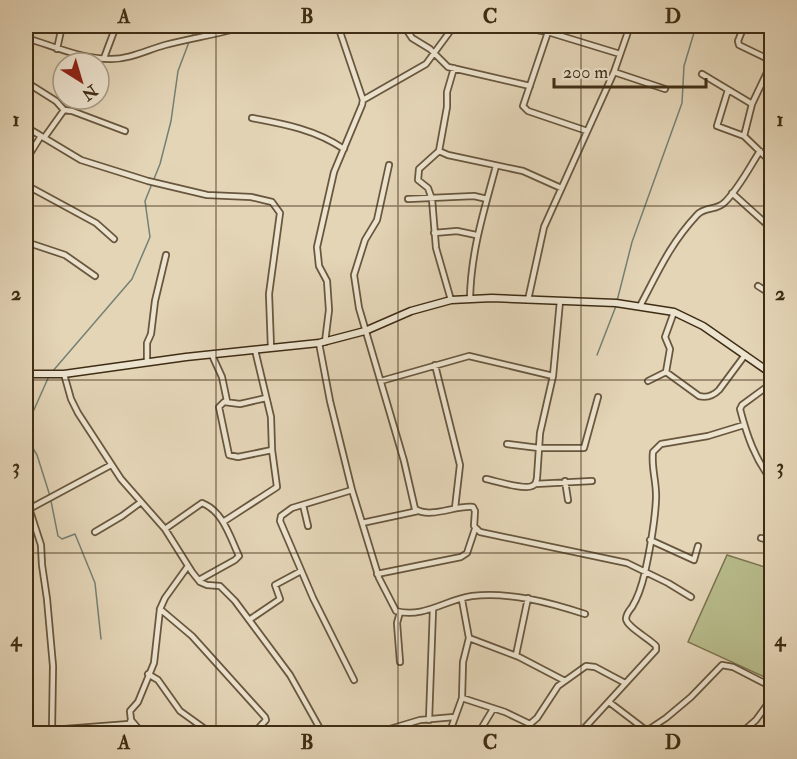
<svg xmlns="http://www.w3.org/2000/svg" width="797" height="759" font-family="'IM FELL Double Pica',serif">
	<rect width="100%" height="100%" fill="#e4d5b7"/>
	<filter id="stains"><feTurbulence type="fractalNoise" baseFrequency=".00333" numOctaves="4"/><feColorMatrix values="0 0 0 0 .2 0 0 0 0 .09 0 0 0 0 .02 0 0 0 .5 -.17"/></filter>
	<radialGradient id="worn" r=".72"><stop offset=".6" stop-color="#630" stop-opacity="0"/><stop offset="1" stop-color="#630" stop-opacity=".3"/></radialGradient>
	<path fill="#b8bc8c" stroke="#7c7450" stroke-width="1.5" d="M727,555L771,569V680L688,642Z"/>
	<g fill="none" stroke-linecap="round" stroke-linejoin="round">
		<path stroke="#748075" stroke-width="1.5" d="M191,38L196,26
			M617,301L632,242L682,103L684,66L696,26
			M597,355L616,306
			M52,372L132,279L150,237L145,201L160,164L171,121L178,71L189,42
			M31,442V445L37,455L50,496
			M26,450L31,440L33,412L49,376
			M51,501L58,536L62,539L75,534L95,583L101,639"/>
		<defs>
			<path id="minor" d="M404,26L412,38L430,49L448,67L530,86
				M516,26L548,32L620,54
				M744,26L738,41L739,45L772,61
				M548,32L523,106L528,111L587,131
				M26,38C54,46 80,59 111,59C130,59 147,50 165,45C192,38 219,34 246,26
				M57,49L62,26
				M104,58L116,26
				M614,72L665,89
				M702,74L752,104
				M26,82L56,101L64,110L72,111L125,131
				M728,90L717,126L744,136L772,163
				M363,100L426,64L454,26
				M252,118C285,124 316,130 344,149
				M26,127L81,160L148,181L207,195L251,197L272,202L280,213L269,294L271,348
				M744,136L752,104L772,62
				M44,138L64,110
				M439,151L419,169L418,180L428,188L432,199L436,248L451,300
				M439,151L448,155L523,171L561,188
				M439,151L447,107V92L454,68
				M26,160L41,136
				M389,165L377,220L365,240L354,275L359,308L404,461L415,509C431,519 455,505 473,507L475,511L474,526L480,532L627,563L668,583L691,597
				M26,185L96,223L114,239
				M732,193L772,229
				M408,199L474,196L487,199
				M434,233L457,231L476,235
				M26,242L65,255L95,276
				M758,286L772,295
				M470,298C471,251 484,211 496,166
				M528,300L544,227L614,72L630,26
				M640,306C658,272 670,244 697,215C705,206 717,211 725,202C739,188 749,168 760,151
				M325,342L329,310L327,281L319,266L317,247L334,172L362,105L363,100L338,26
				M319,343L330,401L352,490L379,578L396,611C423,619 447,599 472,596C511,592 548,602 585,614
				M212,355L222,377L227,401
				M147,362V343L151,334L155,301L166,255
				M435,365L460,465L455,508
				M666,372L699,396C707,398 713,396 719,390L745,355
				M64,374L71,399L78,413L121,479L165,529L192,572L200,582L207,585L220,586L235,601L290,675L323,734
				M381,381L469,356L553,376
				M648,381L666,372L670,349L665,337L674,312
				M772,383L742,405L740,409C747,436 755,459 772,481
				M266,398L240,404L224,402L219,407L229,455L238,457L272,450
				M507,444L539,448H584L598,397
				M486,479C496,481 524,490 532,486C536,485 536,482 537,478L540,433L553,376L560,301
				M565,481L568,500
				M535,484L592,481
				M352,490L292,508L281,516L280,521L313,598L354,680
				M303,505L308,526
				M223,522L277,487L272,450L271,417L255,350
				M362,523L418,511
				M165,529L202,503C223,511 230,537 239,556L235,560L199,580
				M95,532L122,516L141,502
				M761,538L772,541
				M650,540L694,560L698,546
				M377,574L461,557L467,553L475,529
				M462,600L469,638L519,657L565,681
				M160,609L192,636L265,717L266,720L253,734
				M249,620L280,599L275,585L301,571
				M516,655L528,598
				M400,662L397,623L400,612
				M148,674L158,680L180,711L212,734
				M462,698L505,712L530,724L537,718L558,686L586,666L595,667L625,683
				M609,702L651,734
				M131,720L143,734
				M429,720L433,609
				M52,729L53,666L47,599L42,565L41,545L30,511L31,508L111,465
				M26,732L129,724L131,720L130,711L138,702L154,663L160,609L165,598L188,566
				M373,734L420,720L454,717
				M449,734L462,698L463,662L469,638
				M478,734L493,709
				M579,734L656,650V646C650,639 627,627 626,619C626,614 629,611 632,607C639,596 642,585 645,572C650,549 655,523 656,499C657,483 651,468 653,452L661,444L708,436L744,425
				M642,734L666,718L691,697L722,665L733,667L772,687
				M740,734L756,720L772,698"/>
			<path id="secondary" d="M26,374H64L186,357L319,343L365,331L411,311L451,300L492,298L616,303L674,312L703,326L772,374"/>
		</defs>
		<use href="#minor" stroke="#68573e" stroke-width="8"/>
		<use href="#secondary" stroke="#3f2d15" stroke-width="9"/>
		<use href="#minor" stroke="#ede4d0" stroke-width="4.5"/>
		<use href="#secondary" stroke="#ede4d0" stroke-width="6"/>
	</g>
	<path fill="none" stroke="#3f2d15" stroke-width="1.5" stroke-opacity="0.55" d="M216,26V734M398,26V734M581,26V734M26,206H772M26,380H772M26,553H772"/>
	<rect width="797" height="759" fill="none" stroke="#e4d5b7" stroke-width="66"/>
	<g transform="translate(81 81) rotate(143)"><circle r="28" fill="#ede4d0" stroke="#a79b85" stroke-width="1.5"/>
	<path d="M0-4.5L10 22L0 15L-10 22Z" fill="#8f2418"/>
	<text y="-9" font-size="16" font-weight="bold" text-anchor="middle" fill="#3f2d15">N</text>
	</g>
	<path d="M554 78v9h152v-9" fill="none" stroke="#3f2d15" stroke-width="3"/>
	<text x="563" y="78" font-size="18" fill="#3f2d15" stroke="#ede4d0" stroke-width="4.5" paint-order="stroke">200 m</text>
	<rect x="33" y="33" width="731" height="693" fill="none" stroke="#3f2d15" stroke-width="2"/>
	<g font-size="20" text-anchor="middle" font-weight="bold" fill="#3f2d15">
		<text x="124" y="23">A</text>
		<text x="307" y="23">B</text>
		<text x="490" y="23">C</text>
		<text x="673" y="23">D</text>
		<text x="16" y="126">1</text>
		<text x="780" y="126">1</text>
		<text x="16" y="300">2</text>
		<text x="780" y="300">2</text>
		<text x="16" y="473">3</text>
		<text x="780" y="473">3</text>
		<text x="16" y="646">4</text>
		<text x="780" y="646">4</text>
		<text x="124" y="749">A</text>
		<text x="307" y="749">B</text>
		<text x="490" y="749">C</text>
		<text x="673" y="749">D</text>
	</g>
	<rect width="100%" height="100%" filter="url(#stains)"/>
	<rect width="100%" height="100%" fill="url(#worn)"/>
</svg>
